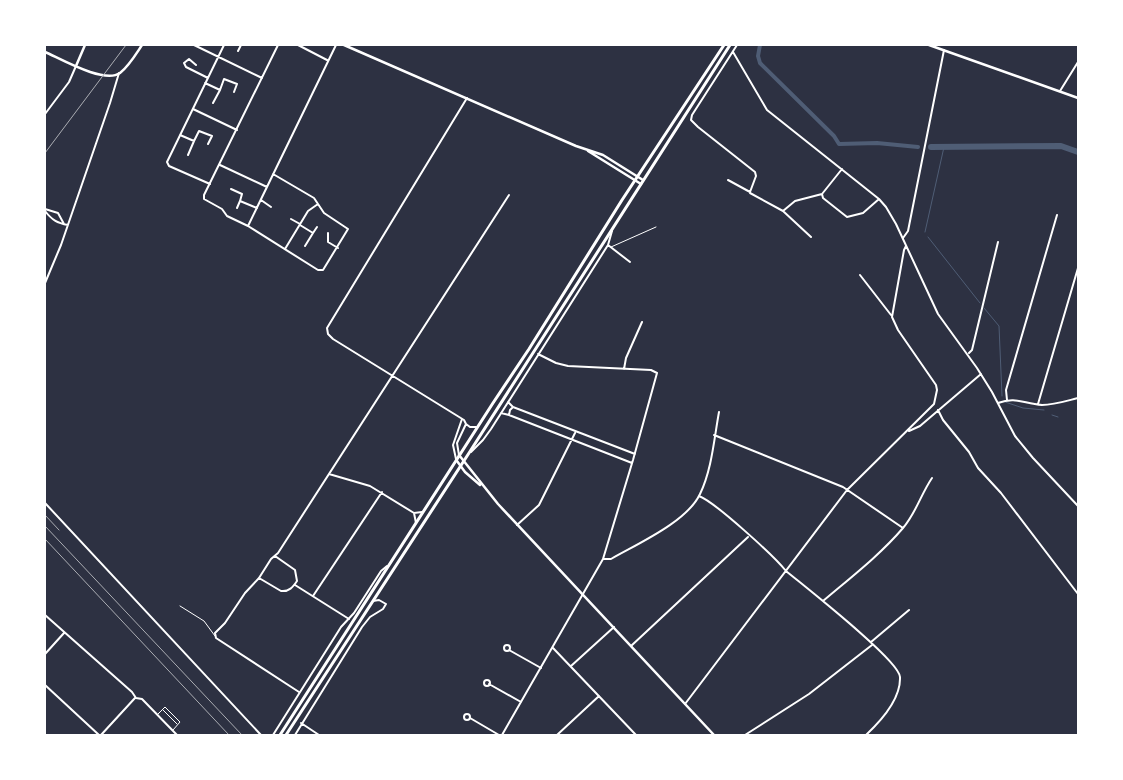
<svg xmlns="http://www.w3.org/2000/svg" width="1123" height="780" font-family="Cabin,sans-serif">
	<rect width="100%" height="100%" fill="#2d3142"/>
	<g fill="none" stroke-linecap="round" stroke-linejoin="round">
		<path stroke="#4f5d75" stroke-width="1" d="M925,232L944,147
			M928,237L980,303
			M984,308L999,326L1002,396
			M1005,402L1023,408L1044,410
			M1052,415L1058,417"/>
		<path stroke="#4f5d75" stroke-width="4" d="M760,45L758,56L760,63L834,136L839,144L877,143L918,147"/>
		<path stroke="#4f5d75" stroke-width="6" d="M931,147L1061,146L1078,152"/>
		<path stroke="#fff" stroke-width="1" d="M611,247L656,227
			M180,606L204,621L215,636
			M163,710L177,724
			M158,714L165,707L180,722L173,730"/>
		<path stroke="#fff" stroke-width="2" d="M194,45L262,78
			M298,45L327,60
			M737,45L692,115L691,120L698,127L755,172L756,176L750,192V193L783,211L811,237
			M238,51L241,45
			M733,52L767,110L879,199L886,207L896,224L938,314L977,368L992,392L1015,436L1033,458L1078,506
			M196,65L189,59L184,63L186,67L208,78
			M205,83L220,90L224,79L237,84L234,92
			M1060,91L1078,62
			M213,103L220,90
			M193,109L237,130
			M45,114L69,82L76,66
			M180,135L194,141L188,155
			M194,141L199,131L212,136L208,144
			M220,165L267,187
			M273,174L314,198L324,213L348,229L323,270H318L248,226L336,45
			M728,180L750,192
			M210,184L169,166L167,162L224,45
			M231,189L242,194L240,201
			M822,194L823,198L847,217L863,213L879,199
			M261,200L271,207
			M237,208L240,201L257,208
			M45,209L58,213L64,224
			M45,211C52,220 57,223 68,225
			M783,211L795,201L822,194L842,169
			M291,219L300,224
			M300,225L313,233L305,246
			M248,226L227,216L222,209L204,199V195L278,45
			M313,233L317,227
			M328,233V242L338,248
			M903,238L908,231L944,50
			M608,245L630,262
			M285,249L308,211L318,204
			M860,275L891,315
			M45,283L61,245L110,103L119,73
			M969,353L972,350L998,242
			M624,369L626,358L642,322
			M1007,400L1006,390L1057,215
			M508,402L513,407L635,454
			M998,403C1016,396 1024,404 1042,405C1054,405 1066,401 1078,398
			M1038,404L1078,268
			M938,410L943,420L969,452L978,468L1001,493L1078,594
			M501,413L509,415L632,463
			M509,415L510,410L513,407
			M466,424L470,427H476
			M909,431L920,426L981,374
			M714,435L843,487L903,528
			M471,452L483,440L491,429L608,245L612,231
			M459,455L457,443L466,424L464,420L333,339L328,334L327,328L467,98
			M456,459L453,445L462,419
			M329,474L370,486L414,513L422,512
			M699,496C715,502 774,556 786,571C804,586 899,660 900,677C901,699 881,721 866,735
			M45,503L261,735
			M414,513L416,523
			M517,525L539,505L575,433
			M603,559H611C637,544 687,522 700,494C712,469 714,439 719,412
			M259,578L281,591C289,592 293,587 297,581L295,570L275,556
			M295,585L349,619
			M313,596L382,492
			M823,601C850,578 880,555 903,528C916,513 921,494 932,478
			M45,615L132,692L136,698L142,699L177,735
			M871,642L909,610
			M504 648a3 3 0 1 1 6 0a3 3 0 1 1-6 0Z
			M631,646L748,537
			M553,648L636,735
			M509,650L541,668
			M45,654L64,633
			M571,666L614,627
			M484 683a3 3 0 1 1 6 0a3 3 0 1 1-6 0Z
			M489,684L521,702
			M45,685L99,735
			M299,692L216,638L215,633L225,623L245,593L259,578L271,559L278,553L509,195
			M685,704L847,490L934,404L937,390L936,385L898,330L892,317L904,250L906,246
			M464 717a3 3 0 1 1 6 0a3 3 0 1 1-6 0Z
			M470,718L499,735
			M301,723L319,735
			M101,735L135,698
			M273,735L341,627L354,613L381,571L387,566
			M295,735L362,627L370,617L383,609L386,604L379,600L373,601
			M502,735L603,559L633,460L657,373L651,370L568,366L556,363L538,354
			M557,735L599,696
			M745,735L809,694L872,645"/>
		<path stroke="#fff" stroke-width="2.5" d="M344,45L576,146L603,155L643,180
			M929,45L1078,98
			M45,52C61,59 104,84 120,73C129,66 136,54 142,45
			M76,66L85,45
			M588,151L641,184"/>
		<path stroke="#fff" stroke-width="2.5" d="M459,455L498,504L714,735
			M457,461L465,472L480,485"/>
		<path stroke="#fff" stroke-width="3" d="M280,735L493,403L529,349L622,200L724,45
			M286,735L469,453L730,45"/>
		<path stroke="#abadb3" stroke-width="1" d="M45,153L126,45
			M45,515L59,530
			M45,526L242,735
			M45,539L229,735"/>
	</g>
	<rect width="1123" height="780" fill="none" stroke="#ffffff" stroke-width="92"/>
</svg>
